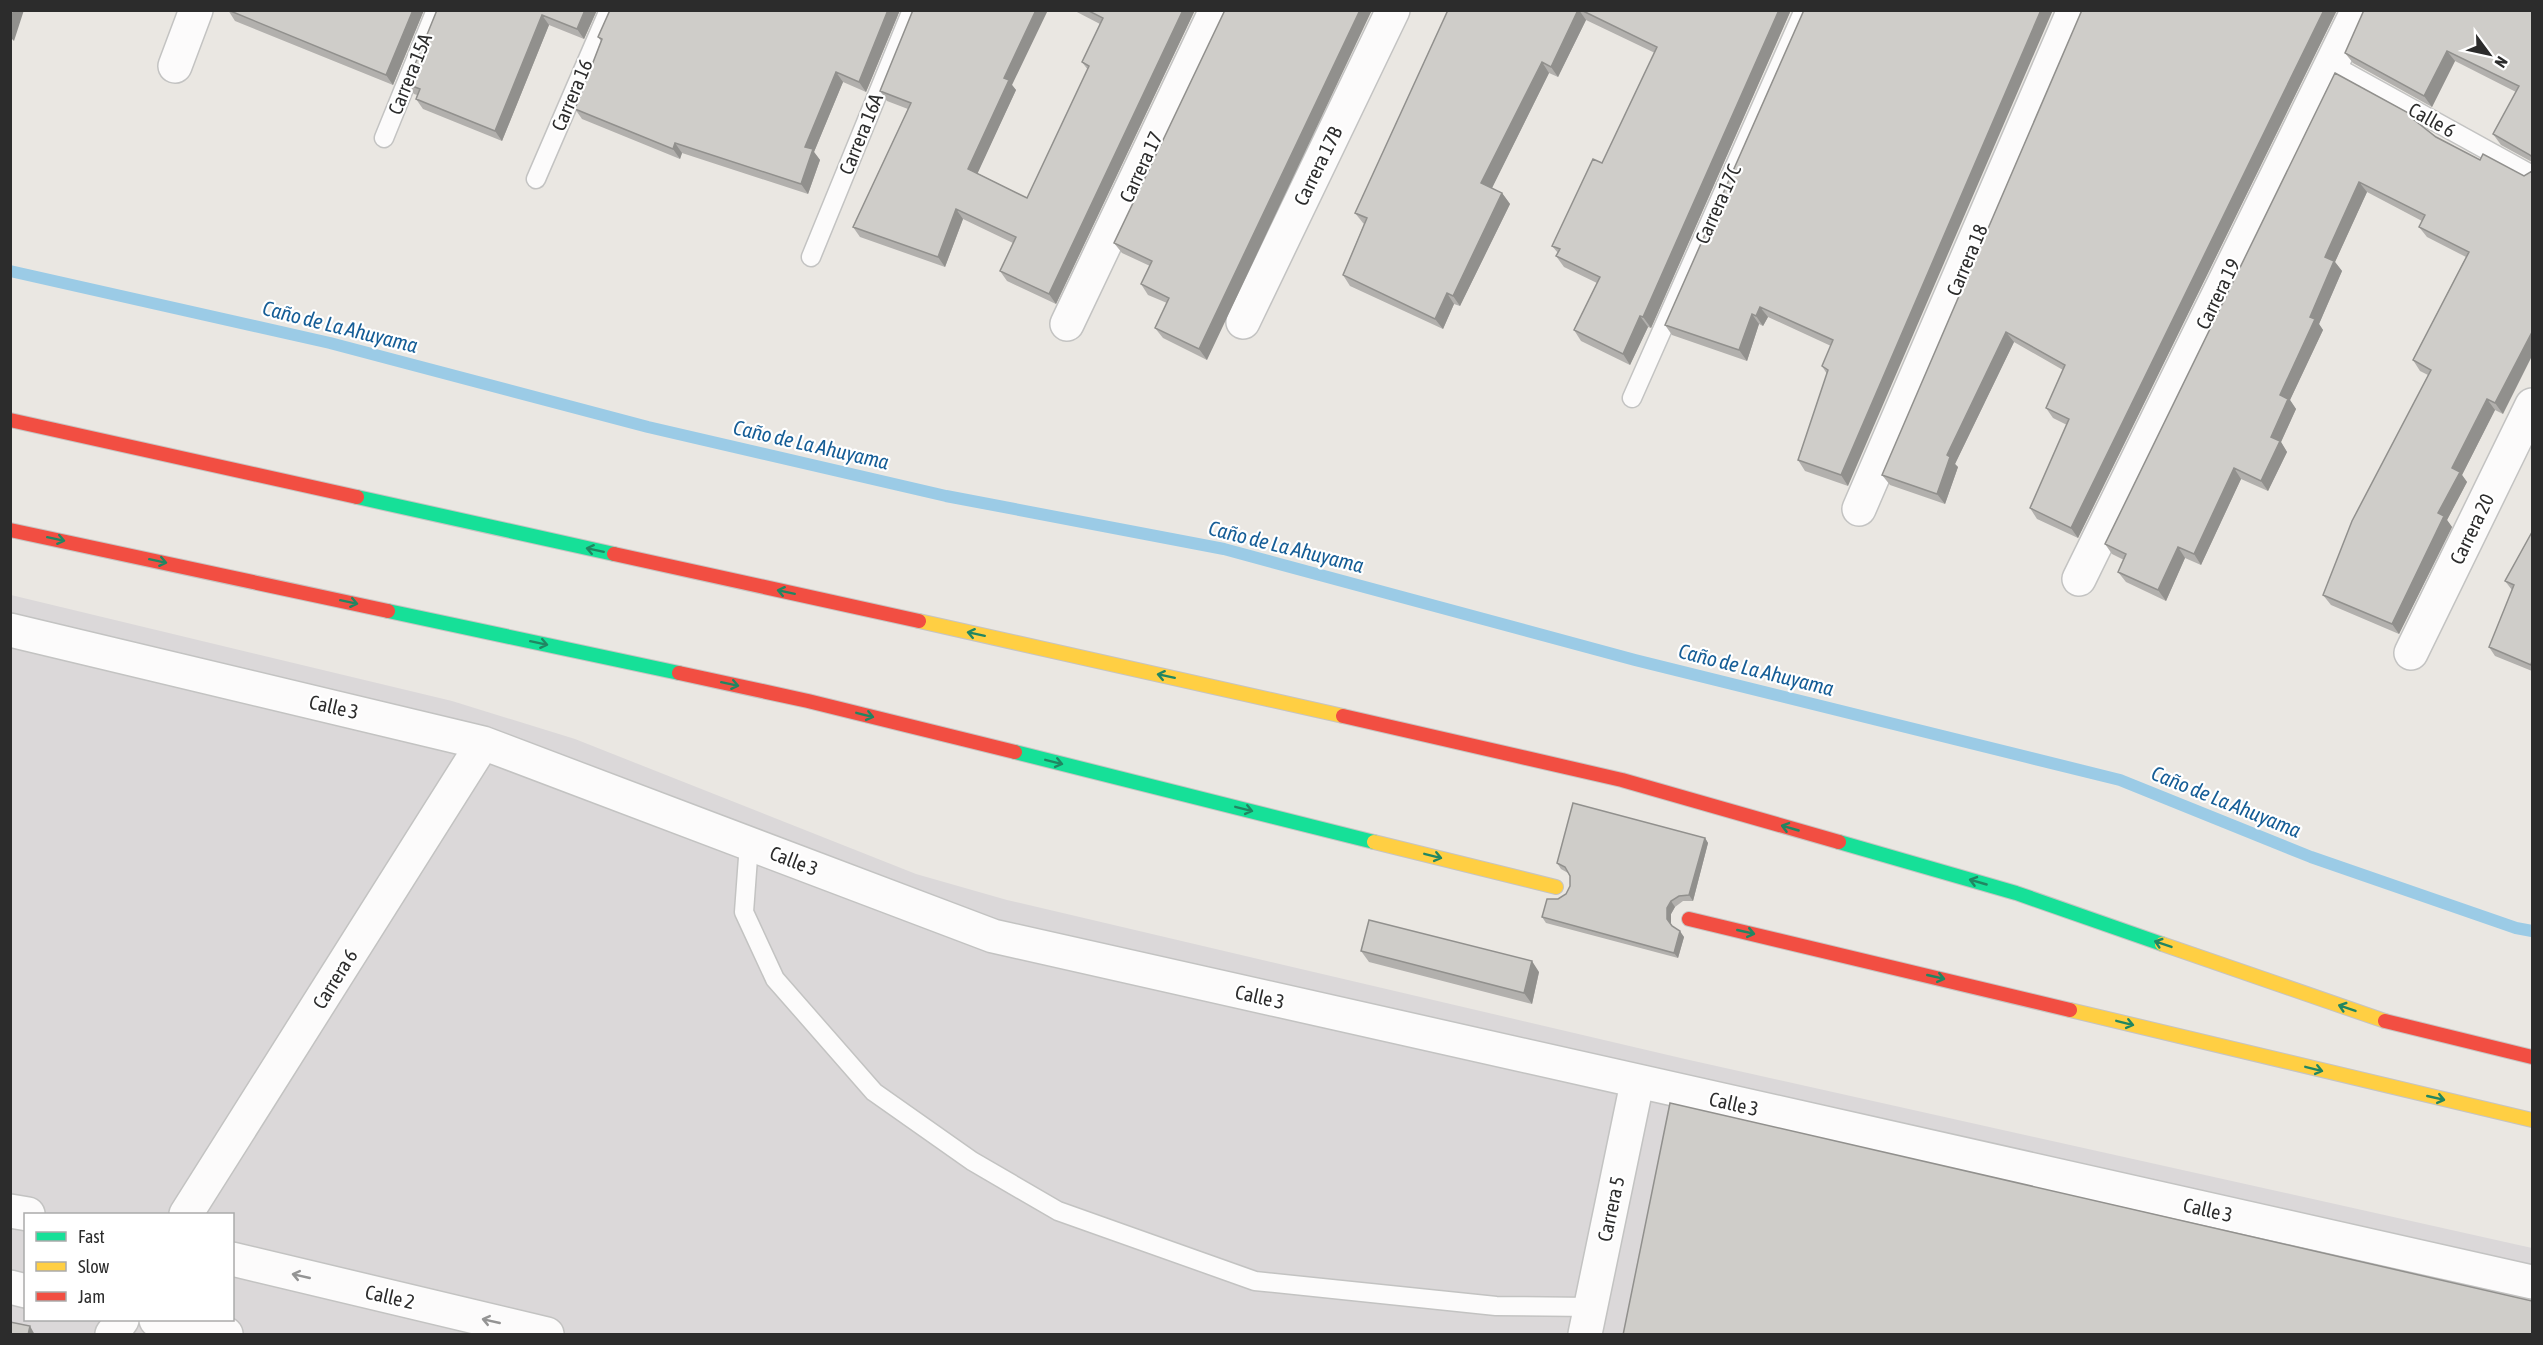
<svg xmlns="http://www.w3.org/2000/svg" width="2543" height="1345" font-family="'Asap Condensed',sans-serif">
	<rect width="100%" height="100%" fill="#eae7e2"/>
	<path fill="#dbd8d9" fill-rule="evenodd" d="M11,595L452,701L575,739L916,874L1007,900L1685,1059L2532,1248V1334H11ZM26,1214H232V1320H26Z"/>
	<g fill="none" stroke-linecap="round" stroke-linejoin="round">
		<path stroke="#9bcbe6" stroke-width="12" d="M10,271L330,343L648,427L946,496L1224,549L1635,660L2120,780L2311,857L2516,928L2532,931"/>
		<defs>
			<path id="lane" d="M2331,64L2532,175
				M384,138L436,10
				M536,179L609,10
				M811,257L912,10
				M1632,398L1804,10
				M749,844L744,912L775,979L874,1092L972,1161L1058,1211L1255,1281L1496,1306L1590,1307"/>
			<path id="street" d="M175,66L196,10
				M1243,322L1393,10
				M1067,324L1216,10
				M1859,509L2074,10
				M2079,579L2358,10
				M10,630L483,743L993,936L2532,1282
				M2411,653L2532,405
				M10,1211L28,1214
				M186,1214L483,743
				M232,1259L547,1334
				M10,1287L26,1291
				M156,1320L226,1334
				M112,1334L122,1320
				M1585,1334L1637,1083"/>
			<path id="fast" d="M357,497L614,554
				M388,611L679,673
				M1015,752L1374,842
				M1839,842L2016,893L2162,944"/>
			<path id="slow" d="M919,621L1343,716
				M1374,842L1556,887
				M2162,944L2385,1021
				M2070,1010L2532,1120"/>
			<path id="jam" d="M10,420L357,497
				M10,530L388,611
				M614,554L919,621
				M679,673L808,701L1015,752
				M1343,716L1622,780L1839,842
				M1689,919L2070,1010
				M2385,1021L2532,1057"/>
		</defs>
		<use href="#lane" stroke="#c3c3c2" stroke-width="21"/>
		<use href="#street" stroke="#c3c3c2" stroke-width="36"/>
		<use href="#fast" stroke="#c6c4c2" stroke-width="16"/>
		<use href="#slow" stroke="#c6c4c2" stroke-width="16"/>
		<use href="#jam" stroke="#c6c4c2" stroke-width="16"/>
		<use href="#lane" stroke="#fcfbfb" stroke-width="18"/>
		<use href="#street" stroke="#fcfbfb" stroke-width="33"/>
		<use href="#fast" stroke="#16e098" stroke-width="14"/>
		<use href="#slow" stroke="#ffcf43" stroke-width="14"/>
		<use href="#jam" stroke="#f24e42" stroke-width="14"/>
	</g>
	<path fill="#b2b0ad" d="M228,10H424L393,85L235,21Z
		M437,10H597L584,39L549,25L502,141L423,109L416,99L417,95L414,94L407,84Z
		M900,10L866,92L843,82L814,152L820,160L808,194L682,153L680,159L582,119L575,109L601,41L598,37Z
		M1073,10H1195L1056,304L1007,281L1000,271L1013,243L963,219L945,267L860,237L853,227L908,109L887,101L880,91L1012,85L1016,90L977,173L1027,198L1088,70L1082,62L1100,24Z
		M1225,10L1207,360L1163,338L1155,328L1167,303L1148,295L1141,284L1150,266L1122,253L1114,243Z
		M1448,10H1791L1651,328L1648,327L1630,365L1581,341L1574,330L1597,283L1564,267L1556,256L1558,253L1552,246L1602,163L1655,53L1586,20L1558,77L1549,73L1492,188L1502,193L1510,204L1460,306L1454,304L1443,329L1350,286L1343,275L1364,224L1363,223L1355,213Z
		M1804,10L1848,486L1805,471L1798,460L1827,374L1822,366L1831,346L1768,317L1763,326L1759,324L1747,361L1672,335L1665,325Z
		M2082,10H2337L2078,538L2037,519L2030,508L2067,425L2053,418L2046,408L2063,370L2014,342L1955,464L1958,467L1945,504L1890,485L1882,475Z
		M2532,10V162L2501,145L2493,134L2516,92L2455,61L2432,107L2353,63L2345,53Z
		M2335,73L2414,116L2420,125L2436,137L2480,160L2524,176L2503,414L2495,410L2462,475L2467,482L2447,520L2452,527L2399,634L2331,605L2323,595L2428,375L2420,371L2413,360L2466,257L2427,237L2419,227L2422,221L2367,192L2335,262L2342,271L2319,324L2323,330L2290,400L2296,409L2281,442L2287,452L2268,491L2241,479L2201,565L2185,558L2166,601L2126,582L2118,572L2124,560L2112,554L2105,544Z
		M2532,532V671L2495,656L2489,647L2512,590L2505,581Z
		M1705,838L1708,843L1693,901H1683L1675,907L1671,914V925L1684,937L1678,958L1546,923L1542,917L1566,894L1570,886V876L1568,873L1561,869L1557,863Z
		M1361,951L1539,972L1532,1004L1369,962Z"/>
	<path fill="#91908d" d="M14,10H24L14,41L10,37V20Z
		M413,10H424L393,85L386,75Z
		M585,10H597L584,39L577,29Z
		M888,10H900L866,92L859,82Z
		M1036,10H1048L1012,85L1016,90L975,179L968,169L1004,78Z
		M1183,10H1195L1056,304L1049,294Z
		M1360,10H1372L1207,360L1199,349Z
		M1578,10H1579L1586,20L1558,77L1551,67Z
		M1779,10H1791L1651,328L1643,317Z
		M2041,10H2053L1848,486L1841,475Z
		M2324,10H2337L2078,538L2071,528Z
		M542,15L549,25L502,141L495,131Z
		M2447,51L2455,61L2432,107L2424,96Z
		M1542,62L1549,73L1489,194L1481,183Z
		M836,72L843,82L814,152L820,160L808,194L801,184L805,147Z
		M675,143L682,153L680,159L673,149Z
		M2359,182L2367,192L2335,262L2342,271L2319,324L2323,330L2290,400L2296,409L2281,442L2287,452L2268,491L2261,481L2280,395L2310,317L2325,257Z
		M1502,193L1510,204L1460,306L1453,296Z
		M956,209L963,219L945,267L938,257Z
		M1447,293L1454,304L1443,329L1435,319Z
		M1760,307L1768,317L1763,326L1756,316Z
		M1752,314L1759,324L1747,361L1739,350Z
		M1640,316L1648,327L1630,365L1623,354Z
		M2006,332L2014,342L1955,464L1958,467L1945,504L1937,494L1947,455Z
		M2532,332V356L2503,414L2495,403Z
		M2487,399L2495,410L2462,475L2467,482L2447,520L2452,527L2399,634L2392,624L2452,468Z
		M2234,468L2241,479L2201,565L2194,554Z
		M2178,547L2185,558L2166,601L2158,590Z
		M1705,838L1708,843L1693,901L1689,895Z
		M1671,901L1675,907L1671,914V925L1667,919V908Z
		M1680,931L1684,937L1678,958L1674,953Z
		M1532,961L1539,972L1532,1004L1524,993Z
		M30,1326L35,1335H28Z"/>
	<path fill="#cfcdc9" stroke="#91908d" stroke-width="1.5" d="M10,10H14L10,20Z
		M228,10H413L386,75Z
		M437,10H585L577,29L542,15L495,131L416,99L420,89L407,84Z
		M610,10H888L859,82L836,72L805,147L813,149L801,184L675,143L673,149L575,109L602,39L598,37Z
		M913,10H1036L1004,78L1009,80L968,169L1027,198L1089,66L1082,62L1103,18L1087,10H1183L1049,294L1000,271L1016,237L956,209L938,257L853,227L911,103L880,91Z
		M1225,10H1360L1199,349L1155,328L1169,298L1141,284L1152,261L1114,243Z
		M1448,10H1578L1551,67L1542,62L1481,183L1502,193L1453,296L1447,293L1435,319L1343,275L1367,218L1355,213Z
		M1581,10H1779L1643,317L1640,316L1623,354L1574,330L1600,277L1556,256L1560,249L1552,246L1593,159L1602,163L1657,47Z
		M1804,10H2041L1841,475L1798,460L1828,370L1822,366L1833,340L1760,307L1756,316L1752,314L1739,350L1665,325Z
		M2082,10H2324L2071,528L2030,508L2069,419L2046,408L2065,365L2006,332L1947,455L1950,457L1937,494L1882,475Z
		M2364,10H2532V157L2530,155L2493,134L2519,86L2447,51L2424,96L2345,53Z
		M2335,73L2414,116L2413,119L2436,137L2480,160L2483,154L2524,176L2532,171V332L2495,403L2487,399L2452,468L2460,472L2438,513L2444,516L2392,624L2323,595L2352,521L2431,370L2413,360L2469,252L2419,227L2425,215L2359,182L2325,257L2334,261L2310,317L2315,319L2280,395L2288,399L2271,437L2280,441L2261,481L2234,468L2194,554L2178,547L2158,590L2118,572L2126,554L2105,544Z
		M2532,532V661L2531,665L2489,647L2514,585L2505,581Z
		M1573,803L1705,838L1689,895L1679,896L1671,901L1667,908V919L1672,926L1680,931L1674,953L1542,917L1547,899H1558L1566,894L1570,886V876L1565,867L1557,863Z
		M1369,920L1532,961L1524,993L1361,951Z
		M1670,1103L2532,1301V1335H1623Z
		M10,1322L30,1326L28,1335H10Z"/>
	<defs><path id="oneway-shaft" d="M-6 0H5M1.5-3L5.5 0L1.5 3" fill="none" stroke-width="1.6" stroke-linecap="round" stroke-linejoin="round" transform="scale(1.5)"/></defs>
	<g stroke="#218662">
		<use href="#oneway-shaft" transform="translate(56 539) rotate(12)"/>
		<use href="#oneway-shaft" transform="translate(595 550) rotate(-168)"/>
		<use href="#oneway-shaft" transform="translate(158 561) rotate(12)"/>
		<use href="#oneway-shaft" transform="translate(786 592) rotate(-168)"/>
		<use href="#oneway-shaft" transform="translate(349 602) rotate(12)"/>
		<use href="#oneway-shaft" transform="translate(976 634) rotate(-168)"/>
		<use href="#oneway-shaft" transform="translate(539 643) rotate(12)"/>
		<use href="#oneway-shaft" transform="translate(1166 676) rotate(-168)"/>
		<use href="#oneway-shaft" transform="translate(730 684) rotate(12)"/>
		<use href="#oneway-shaft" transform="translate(865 715) rotate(14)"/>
		<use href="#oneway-shaft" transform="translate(1054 762) rotate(14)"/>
		<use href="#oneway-shaft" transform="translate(1244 809) rotate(14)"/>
		<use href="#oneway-shaft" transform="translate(1790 828) rotate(-164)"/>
		<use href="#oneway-shaft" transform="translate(1433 856) rotate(14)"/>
		<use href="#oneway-shaft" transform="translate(1978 882) rotate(-164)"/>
		<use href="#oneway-shaft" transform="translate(1746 932) rotate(13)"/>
		<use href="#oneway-shaft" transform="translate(2163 944) rotate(-161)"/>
		<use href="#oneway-shaft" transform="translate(1936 977) rotate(13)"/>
		<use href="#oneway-shaft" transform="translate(2347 1008) rotate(-161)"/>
		<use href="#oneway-shaft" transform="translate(2125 1023) rotate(14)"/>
		<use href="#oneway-shaft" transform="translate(2314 1069) rotate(14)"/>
		<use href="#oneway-shaft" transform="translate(2436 1098) rotate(13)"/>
	</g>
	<g stroke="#949494">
		<use href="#oneway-shaft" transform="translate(301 1276) rotate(-167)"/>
		<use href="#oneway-shaft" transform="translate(491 1321) rotate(-167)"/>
	</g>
	<g text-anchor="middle" stroke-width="4.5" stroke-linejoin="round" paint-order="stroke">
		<g font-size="20" fill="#2c2c2c" stroke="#fff">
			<text transform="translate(410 74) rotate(-68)" y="7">Carrera 15A</text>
			<text transform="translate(572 95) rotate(-67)" y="7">Carrera 16</text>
			<text transform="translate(2432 120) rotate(29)" y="7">Calle 6</text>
			<text transform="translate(861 134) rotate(-68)" y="7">Carrera 16A</text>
			<text transform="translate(1318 166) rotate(-64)" y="7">Carrera 17B</text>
			<text transform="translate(1141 167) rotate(-65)" y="7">Carrera 17</text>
			<text transform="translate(1718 204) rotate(-66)" y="7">Carrera 17C</text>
			<text transform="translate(1967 260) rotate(-67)" y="7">Carrera 18</text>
			<text transform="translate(2218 294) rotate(-64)" y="7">Carrera 19</text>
			<text transform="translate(2472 529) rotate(-64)" y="7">Carrera 20</text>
			<text transform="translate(334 707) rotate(13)" y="7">Calle 3</text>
			<text transform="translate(794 861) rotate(21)" y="7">Calle 3</text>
			<text transform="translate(335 979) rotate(-58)" y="7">Carrera 6</text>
			<text transform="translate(1260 997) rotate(13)" y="7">Calle 3</text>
			<text transform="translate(1734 1104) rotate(13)" y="7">Calle 3</text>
			<text transform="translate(1611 1209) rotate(-78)" y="7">Carrera 5</text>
			<text transform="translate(2208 1210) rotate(13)" y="7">Calle 3</text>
			<text transform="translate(390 1297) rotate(13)" y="7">Calle 2</text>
		</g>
		<g font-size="21" font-style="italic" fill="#155d96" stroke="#fff">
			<text transform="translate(340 327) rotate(14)" y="7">Caño de La Ahuyama</text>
			<text transform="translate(811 445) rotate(13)" y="7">Caño de La Ahuyama</text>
			<text transform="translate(1286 547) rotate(14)" y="7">Caño de La Ahuyama</text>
			<text transform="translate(1756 670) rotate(14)" y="7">Caño de La Ahuyama</text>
			<text transform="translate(2226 802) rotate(22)" y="7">Caño de La Ahuyama</text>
		</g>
	</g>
	<rect width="2543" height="1345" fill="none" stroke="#2c2c2c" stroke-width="24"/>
	<rect x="24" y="1213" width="210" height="108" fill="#ffffff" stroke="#ababab" stroke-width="1.5"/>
	<rect x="36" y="1232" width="30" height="9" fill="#16e098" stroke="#ababab" stroke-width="1.5"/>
	<text x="78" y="1243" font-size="18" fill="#2c2c2c">Fast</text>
	<rect x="36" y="1262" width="30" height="9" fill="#ffcf43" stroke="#ababab" stroke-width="1.5"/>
	<text x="78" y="1273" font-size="18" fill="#2c2c2c">Slow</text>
	<rect x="36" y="1292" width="30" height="9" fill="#f24e42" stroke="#ababab" stroke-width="1.5"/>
	<text x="78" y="1303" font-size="18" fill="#2c2c2c">Jam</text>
	<g transform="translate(2489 54) rotate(123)" stroke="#ffffff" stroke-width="4.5" paint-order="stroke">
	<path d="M0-4.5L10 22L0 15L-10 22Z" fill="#2c2c2c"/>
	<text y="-9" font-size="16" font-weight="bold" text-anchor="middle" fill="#2c2c2c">N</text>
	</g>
</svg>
